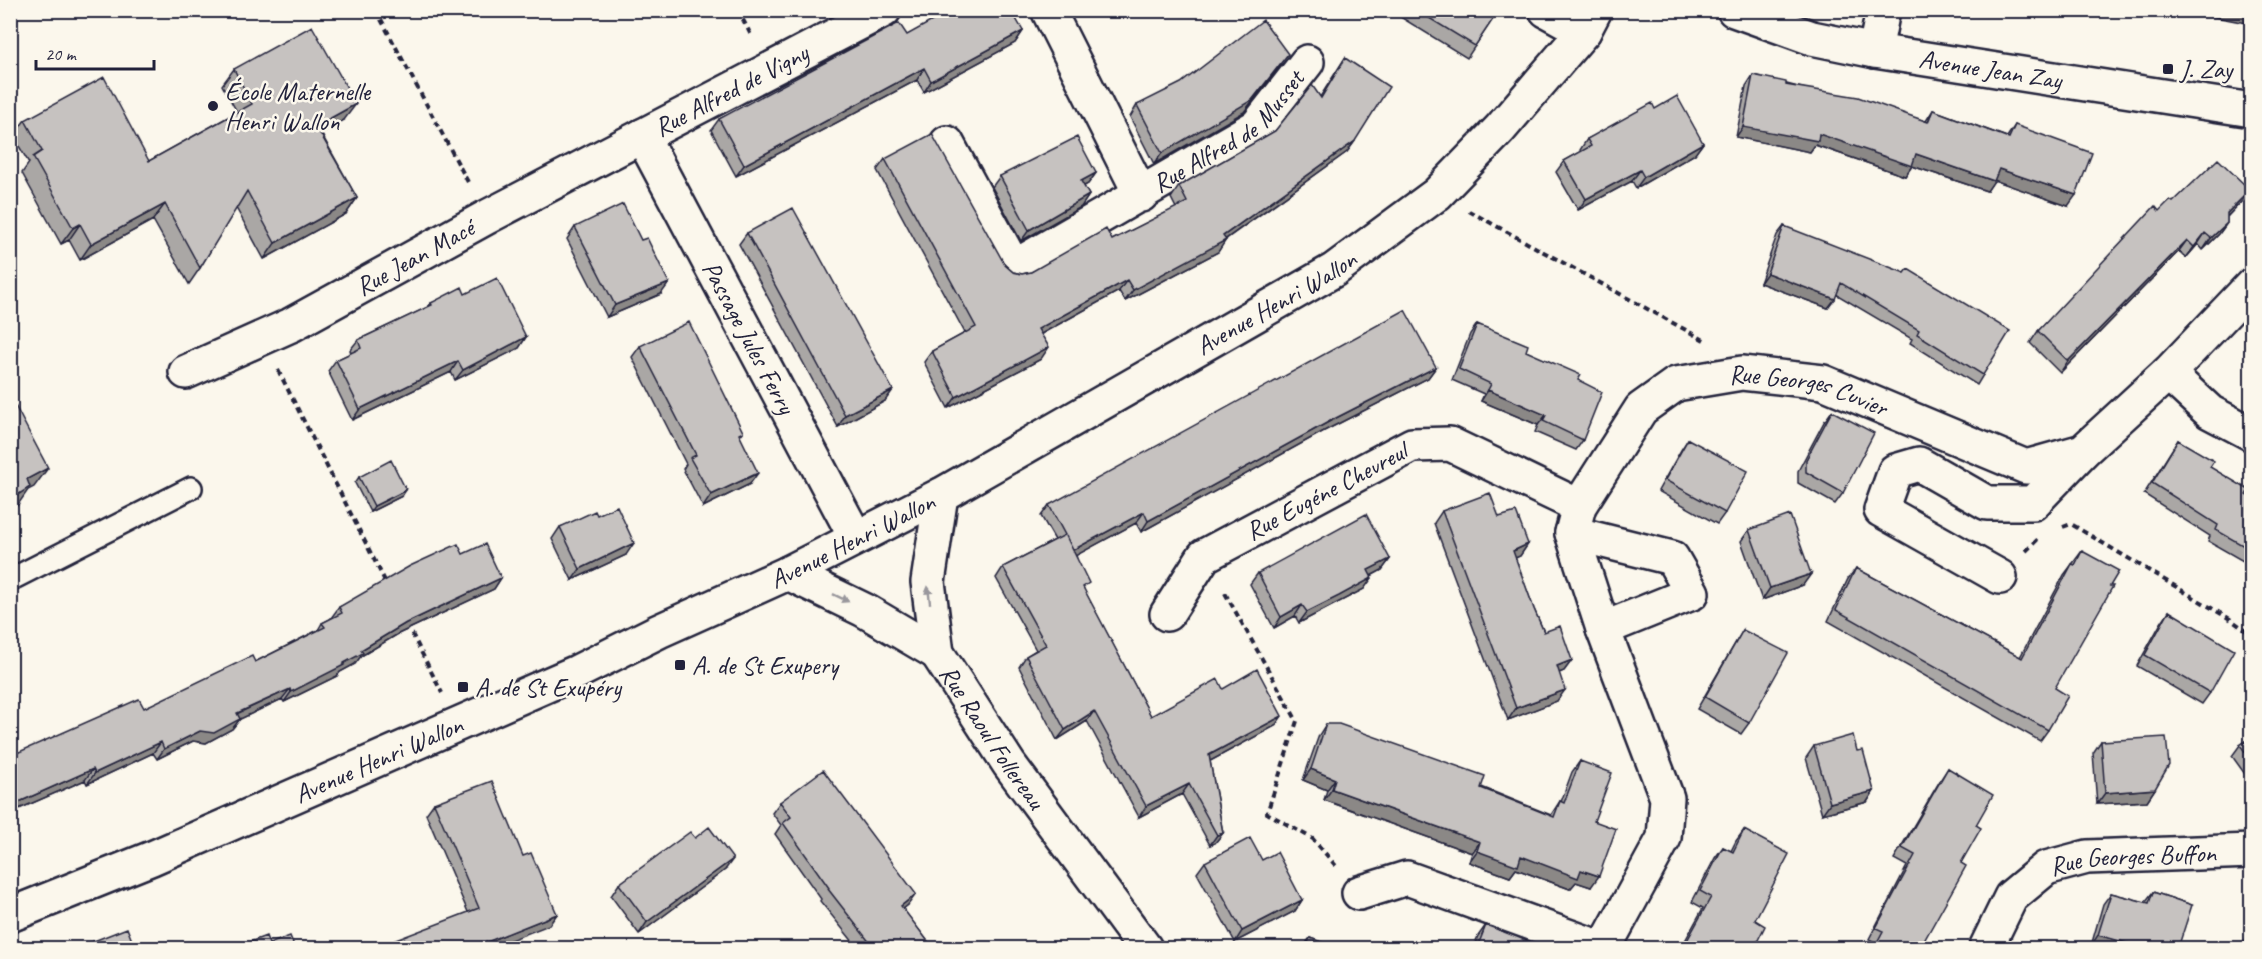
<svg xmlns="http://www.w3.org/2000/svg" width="2262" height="959" font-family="Caveat,sans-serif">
	<rect width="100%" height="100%" fill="#fbf7ec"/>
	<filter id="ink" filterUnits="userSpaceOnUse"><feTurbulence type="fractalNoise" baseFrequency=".0167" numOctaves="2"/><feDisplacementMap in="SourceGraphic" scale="12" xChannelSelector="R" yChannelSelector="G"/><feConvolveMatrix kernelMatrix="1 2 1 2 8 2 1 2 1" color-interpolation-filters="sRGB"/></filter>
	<g filter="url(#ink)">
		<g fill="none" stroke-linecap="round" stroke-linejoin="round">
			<defs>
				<path id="service" d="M10,580L191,488"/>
				<g id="minor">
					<path d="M1048,10L1141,195"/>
					<path d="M1546,10L1584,31"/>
					<path id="s1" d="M1734,10L1812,38L1875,51L2252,110"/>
					<path d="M1875,51L1883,10"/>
					<path id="s2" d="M642,136L856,538"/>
					<path id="s3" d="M947,143L1014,267L1257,126L1307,62"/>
					<path id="s4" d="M186,372L291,325L487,217L884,10"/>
					<path d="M2168,373L2210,412L2252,434"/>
					<path id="s5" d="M941,495L928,582L937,653L1009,764L1145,948"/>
					<path d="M1572,533L1672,558L1692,593L1603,629"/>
					<path d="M788,573L864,610L937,653"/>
					<path d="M2000,577L1881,510L1895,471L1919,464L1987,503H2033L2082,452"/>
					<path id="s6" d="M1167,614L1204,556L1412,445L1450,444L1579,506"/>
					<path d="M1359,893L1407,878L1601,948"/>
					<path id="s7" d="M1604,948L1664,838L1667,798L1603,629L1572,533L1579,506L1641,409L1676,384L1742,373L1823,382L2026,467L2083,451L2168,373L2252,285"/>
					<path id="s8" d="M1986,948L2011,897L2046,868L2087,857L2252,851"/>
				</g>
				<g id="tertiary">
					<path id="s9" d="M10,915L152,858L577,672L659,631L788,573L941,495L1334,270L1437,194L1500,129L1584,31L1595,10"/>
				</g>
			</defs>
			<use href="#service" stroke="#22223b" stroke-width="26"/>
			<use href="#minor" stroke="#22223b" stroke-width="38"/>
			<use href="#tertiary" stroke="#22223b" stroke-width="38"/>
			<path stroke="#22223b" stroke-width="4" stroke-dasharray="6 4.5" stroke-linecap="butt" d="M376,10L469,184
				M738,10L752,37
				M716,15L725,10
				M1469,211L1704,340
				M278,370L386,583
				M2063,527L2071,524L2230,619L2252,635
				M2026,551L2038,539
				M1225,593L1297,721L1267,813L1313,839L1336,866
				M407,624L442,693"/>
			<use href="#service" stroke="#fbf7ec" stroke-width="21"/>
			<use href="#minor" stroke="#fbf7ec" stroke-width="33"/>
			<use href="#tertiary" stroke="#fbf7ec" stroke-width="33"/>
		</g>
		<path fill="#aaa7a5" stroke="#22223b" stroke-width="1.5" d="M1389,10H1499L1467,58Z
			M1023,31L1015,43L924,92L917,80L736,176L711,130L719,119L907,35Z
			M1345,58L1355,141L1347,152L1225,240L1218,252L1125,301L1119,291L1041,334V359L948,408L924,362L932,351L965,333L877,170L885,159L1013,272L1022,274L1031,272L1112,240L1176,208L1171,198L1179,186L1275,131L1320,97Z
			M1281,65L1244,112L1154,164L1130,117L1137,105Z
			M234,69L344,120L321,133L357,198L346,214L264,259L236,208L200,268L189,284L153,220L80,260L69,240L61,244L22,173L29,163L13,136L25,120L149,161L237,112L222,85Z
			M1753,75L1926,121L1933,110L2007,137L2015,125L2068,206L1994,180L1987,191L1912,166L1905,176L1815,145L1810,152L1736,137L1746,86Z
			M1655,109L1703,143L1695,154L1636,188L1632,181L1578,210L1556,172L1564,161L1581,152L1580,150L1587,139Z
			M1096,173L1088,184L1084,186L1089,195L1081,207L1021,241L992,187L1000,176Z
			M2250,190L2242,201L2227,217V223L2219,234L2203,250L2198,244L2186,258L2179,251L2060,373L2030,343L2038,331L2173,202Z
			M1784,226L1983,375L1977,385L1910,343L1912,339L1836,294L1828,308L1760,283L1777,235Z
			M575,227L661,294L607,317L567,239Z
			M747,233L885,401L838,427L739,244Z
			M465,294L526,337L519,348L455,380L451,372L352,420L328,371L336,360L351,353L350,350L358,340L428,307L431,303Z
			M1477,324L1578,380L1583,440L1576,450L1535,432L1538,425L1481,401L1484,394L1452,380L1470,334Z
			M640,346L743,432L740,436L750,484L703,507L683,469L686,464L632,357Z
			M1436,367L1428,378L1324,431L1141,532L1136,523L1076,555L1084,590L1151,716L1223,689L1275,726L1210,761L1223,833L1215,843L1210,845L1182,794L1139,817L1087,721L1057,740L1019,667L1026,656L1036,650L996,578L1003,567L1055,540L1041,516L1049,505Z
			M1832,411L1843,493L1835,504L1798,483V471L1824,422Z
			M1688,439L1725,513L1717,524L1658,491L1681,450Z
			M2178,440L2210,467L2246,495L2252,549L2243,561L2208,541L2210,536L2144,494Z
			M359,477L402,496L370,512L355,483Z
			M1442,511L1499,517L1528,544L1520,556L1515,558L1534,609L1544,632L1572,660L1564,671L1559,673L1557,701L1508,720L1434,523Z
			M597,515L626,555L572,580L552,539L560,527Z
			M1749,530L1803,585L1762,600L1741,541Z
			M2082,551L2055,688L2048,730L2040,741L1828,621L1848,579L1856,568L2020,657L2064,575Z
			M463,554L501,578L494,589L398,634L361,656L355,664L340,672L337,676L284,702L282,699L240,719L232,729L206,743L193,741L157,759L153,753L87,784L85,780L12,812L11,810L10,756L144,708L255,662L318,630L322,623L332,618H331L339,607Z
			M1390,559L1382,570L1371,576L1364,589L1299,623L1295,616L1274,628L1250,584L1258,573Z
			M2169,611L2210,693L2202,704L2137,666L2161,623Z
			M1743,630L1749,723L1741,734L1697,709L1736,642Z
			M1326,724L1551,815L1560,801L1561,802L1572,772L1580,761L1594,821L1591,887L1576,882L1570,889L1516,869L1510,877L1469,862L1472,853L1324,800L1327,790L1303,780L1319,735Z
			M2252,737V784L2232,756L2240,745Z
			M2101,741L2155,789L2147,801L2097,804L2093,753Z
			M1814,746L1857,751L1874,791L1867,802L1822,814L1806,758Z
			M1948,768L1976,825L1961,863L1920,948H1872L1875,942L1869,939L1907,866L1894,859L1941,779Z
			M780,802L908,905L903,909L933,948H858L820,901L821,899L775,834L781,825L772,813Z
			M434,803L523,856L557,914L549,925L468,912L426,814Z
			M1744,830L1755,920L1754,948H1681L1703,908L1692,902L1715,858L1723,847L1731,851L1736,841Z
			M1262,860L1302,900L1295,911L1235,942L1197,873L1205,862Z
			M725,870L639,934L611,896L619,884Z
			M2153,892L2192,905L2091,946L2103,904L2111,893L2145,902Z
			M1486,925L1533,948H1473L1478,936Z
			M1310,938L1338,948H1302Z"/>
		<path fill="#8b8886" stroke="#22223b" stroke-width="1.5" d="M2178,10H2248L2252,11V24Z
			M1023,31L1015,43L924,92L931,81Z
			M1288,54L1244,112L1154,164L1162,153Z
			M924,68L917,80L736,176L744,165Z
			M356,104L344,120L305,142L316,126Z
			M1743,127L1819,134L1916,154L1994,181L1987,191L1912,166L1905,176L1815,145L1810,152L1736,137Z
			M1355,141L1347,152L1220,243L1226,240L1218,252L1125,301L1133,290L1223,236Z
			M1703,143L1695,154L1636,188L1644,177Z
			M1999,169L2076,195L2068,206L1991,179Z
			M1640,170L1632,181L1578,210L1586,199Z
			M1096,173L1088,184L1073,192L1081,181Z
			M2250,190L2242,201L2219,225L2227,213Z
			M1089,195L1081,207L1021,241L1029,230Z
			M357,198L346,214L264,259L275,243Z
			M165,204L153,220L80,260L91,244Z
			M2227,223L2219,234L2203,250L2211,238Z
			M80,224L69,240L61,244L73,228Z
			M2205,233L2198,244L2186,258L2194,247Z
			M2187,240L2179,251L2060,373L2068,361Z
			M1767,273L1835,299L1828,308L1760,283Z
			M1127,280L1119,291L1030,340L1038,329Z
			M669,283L661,294L607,317L615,305Z
			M526,337L519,348L455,380L463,370Z
			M1049,347L1041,359L948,408L956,397Z
			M458,361L451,372L352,420L360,409Z
			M1436,367L1428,378L1324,431L1141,532L1148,521L1332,420Z
			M893,390L885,401L838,427L845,415Z
			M1488,390L1546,415L1538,425L1481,401Z
			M48,468L34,487L28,490L17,506L10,510V500L27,479Z
			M758,473L750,484L703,507L711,495Z
			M406,490L402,496L370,512L374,506Z
			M1144,512L1136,523L1066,561L1073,550Z
			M634,543L626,555L572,580L580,569Z
			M1528,544L1520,556L1505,562L1513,551Z
			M1390,559L1382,570L1361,581L1368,570Z
			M1811,574L1803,585L1762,600L1770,588Z
			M501,578L494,589L398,634L361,656L355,664L340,672L337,676L284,702L291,692L344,663L361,650L406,623Z
			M1372,578L1364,589L1299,623L1307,612Z
			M1302,605L1295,616L1274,628L1281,617Z
			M1572,660L1564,671L1549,677L1557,666Z
			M290,689L282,699L240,719L232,729L206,743L193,741L157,759L164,749L200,731Z
			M1565,690L1557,701L1508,720L1516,708Z
			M1094,711L1087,721L1057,740L1065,730Z
			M1282,716L1275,726L1201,766L1209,755Z
			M161,742L153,753L87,784L95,773Z
			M93,769L85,780L12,812L19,802Z
			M1311,769L1335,779L1327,790L1303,780Z
			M1189,784L1182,794L1139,817L1146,806Z
			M1332,789L1480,842L1472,853L1324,800Z
			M2155,789L2147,801L2097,804L2105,793Z
			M1874,791L1867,802L1822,814L1830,803Z
			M18,800L11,810H10V803Z
			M1223,833L1215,843L1210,845L1217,835Z
			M1477,851L1521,856L1581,870L1599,876L1591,887L1576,882L1570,889L1516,869L1510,877L1469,862Z
			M733,859L725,870L639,934L647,922Z
			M916,894L908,905L893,917L901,906Z
			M1302,900L1295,911L1235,942L1242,931Z
			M557,914L549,925L490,948H480L484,943Z
			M2098,935L2145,948H2099L2091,946Z"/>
		<path fill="#c6c2c0" stroke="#22223b" stroke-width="1.5" d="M952,10H1011L1023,31L931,81L924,68L744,165L719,119L899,23L907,35Z
			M1416,10H1499L1475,46Z
			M1263,20L1288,54L1252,100L1162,153L1137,105L1181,83Z
			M312,26L356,104L316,126L357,198L275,243L247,191L200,268L165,204L91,244L80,224L73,228L33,157L42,151L25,120L104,77L149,161L252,104L234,69Z
			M1345,58L1389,87L1355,141L1223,236L1226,240L1133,290L1127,280L1038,329L1049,347L956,397L932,351L976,327L885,159L932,134L1005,265L1013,272L1022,274L1031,272L1106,229L1112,240L1187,202L1179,186L1275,131L1312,85L1321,98Z
			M1753,75L1786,82V85L1858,97L1928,122L1933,110L2009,138L2015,125L2092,153L2076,195L1999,169L1994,181L1916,154L1912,166L1819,134L1818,141L1743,127Z
			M1677,96L1703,143L1644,177L1640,170L1586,199L1564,161L1591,146L1587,139L1652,103L1655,109Z
			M1077,137L1096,173L1081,181L1089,195L1029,230L1000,176Z
			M2218,159L2250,190L2227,213V223L2211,238L2205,233L2194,247L2187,240L2068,361L2038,331L2155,206L2159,211L2170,200L2173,202Z
			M623,204L641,240L647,238L669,283L615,305L575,227Z
			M793,208L893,390L845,415L747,233Z
			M1784,226L1905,273L1908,269L2010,331L1983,375L1917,334L1919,330L1841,283L1835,299L1767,273Z
			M497,278L526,337L463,370L458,361L360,409L336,360L361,348L358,340L432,305L431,303L462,287L465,294Z
			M1405,310L1436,367L1332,420L1148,521L1144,512L1073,550L1066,536L1089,583L1083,587L1151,716L1218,679L1223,689L1257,669L1282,716L1209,755L1223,833L1217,835L1189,784L1146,806L1094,711L1065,730L1026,656L1046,645L1003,567L1065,535L1049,505Z
			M689,322L743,432L739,434L758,473L711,495L690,458L696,455L640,346Z
			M1477,324L1528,345L1526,351L1581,375L1578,380L1602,392L1583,440L1543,421L1546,415L1488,390L1491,384L1459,369Z
			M11,398L48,468L27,479L30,487L10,500Z
			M1832,411L1874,433L1843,493L1806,472V460Z
			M1688,439L1748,471L1725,513L1665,480Z
			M2178,440L2214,461L2210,467L2249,490L2246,495L2252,499L2251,550L2216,530L2218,525L2152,483Z
			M391,460L406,490L374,506L359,477Z
			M1490,493L1499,517L1516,512L1528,544L1513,551L1534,609L1544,632L1560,626L1572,660L1557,666L1565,690L1516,708L1442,511Z
			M617,506L634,543L580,569L560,527L595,511L597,515Z
			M1366,514L1390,559L1368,570L1372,578L1339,596L1307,612L1302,605L1281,617L1258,573Z
			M1790,515L1811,574L1770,588L1749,530Z
			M458,544L463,554L485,544L501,578L406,623L361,650L363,653L344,663V665L291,692L290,689L237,713L240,719L214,733L200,731L164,749L161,742L95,773L93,769L19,802L18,800L10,803V756L139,699L144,708L252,656L255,662L325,627L322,623L342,613L339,607L410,566Z
			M2082,551L2119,571L2110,586H2113L2055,688L2068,696L2048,730L1836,610L1856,568L2022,658L2072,564L2075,565Z
			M2169,611L2234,650L2210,693L2145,655Z
			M1743,630L1788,653L1749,723L1705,697Z
			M1326,724H1339L1485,776L1481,788L1554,817L1560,801L1564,803L1580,761L1612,773L1594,821L1616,829L1599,876L1581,870L1578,878L1521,856L1518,866L1477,851L1480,842L1332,789L1335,779L1311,769Z
			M1853,735L1857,751L1863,750L1874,791L1830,803L1814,746Z
			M2166,737L2169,765L2155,789L2105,793L2101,741Z
			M2252,737V761L2240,745Z
			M1948,768L1993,795L1976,825L1981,828L1961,863L1966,866L1920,948H1874L1883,931L1876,928L1915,855L1902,848Z
			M823,770L916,894L901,906L933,948H874L828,889L829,888L783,823L791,817L780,802Z
			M492,781L523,856L531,853L557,914L484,943L487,948H375L479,908L434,803Z
			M709,827L733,859L647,922L619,884L690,832L695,838Z
			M1744,830L1789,854L1755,920L1765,926L1754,948H1683L1711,897L1700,891L1723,847L1733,852Z
			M1250,838L1262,860L1277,852L1302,900L1242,931L1205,862Z
			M2153,892L2192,905L2178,948H2145L2098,935L2111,893L2149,903Z
			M1486,925L1535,944L1533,948H1477Z
			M127,928L135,948H76Z
			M2252,932V948H2238Z
			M266,936L269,944L290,936L295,948H234Z
			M1310,938L1338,948H1306Z"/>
		<defs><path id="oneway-solid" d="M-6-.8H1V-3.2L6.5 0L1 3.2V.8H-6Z" transform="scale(1.5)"/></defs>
		<g fill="#99979c">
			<use href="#oneway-solid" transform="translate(929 595) rotate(-97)"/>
			<use href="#oneway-solid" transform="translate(841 598) rotate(26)"/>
		</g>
	</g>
	<g fill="#22223b" stroke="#fbf7ec" stroke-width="2">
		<rect x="2162" y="63" width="12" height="12" rx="3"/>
		<circle cx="213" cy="106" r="6"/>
		<rect x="674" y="659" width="12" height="12" rx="3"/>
		<rect x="457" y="681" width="12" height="12" rx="3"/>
	</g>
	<g text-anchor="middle" stroke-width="5" stroke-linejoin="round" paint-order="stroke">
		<g font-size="26" fill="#22223b" stroke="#fbf7ec">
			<text dy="9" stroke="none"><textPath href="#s1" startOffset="264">Avenue Jean Zay</textPath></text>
			<text dy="9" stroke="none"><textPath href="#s4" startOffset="614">Rue Alfred de Vigny</textPath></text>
			<text dy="9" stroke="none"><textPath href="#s3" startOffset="396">Rue Alfred de Musset</textPath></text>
			<text dy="9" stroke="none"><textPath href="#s4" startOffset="256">Rue Jean Macé</textPath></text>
			<text dy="9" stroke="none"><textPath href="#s9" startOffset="1408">Avenue Henri Wallon</textPath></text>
			<text dy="9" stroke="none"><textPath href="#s2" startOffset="228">Passage Jules Ferry</textPath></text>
			<text dy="9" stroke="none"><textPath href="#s7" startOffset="768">Rue Georges Cuvier</textPath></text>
			<text dy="9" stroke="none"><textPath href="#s6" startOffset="207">Rue Eugéne Chevreul</textPath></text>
			<text dy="9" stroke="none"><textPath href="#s9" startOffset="922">Avenue Henri Wallon</textPath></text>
			<text dy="9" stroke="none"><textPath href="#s5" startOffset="260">Rue Raoul Follereau</textPath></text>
			<text dy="9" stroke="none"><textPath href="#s9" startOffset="400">Avenue Henri Wallon</textPath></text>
			<text dy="9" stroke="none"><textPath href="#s8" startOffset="190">Rue Georges Buffon</textPath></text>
		</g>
		<g font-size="26" fill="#22223b" stroke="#fbf7ec" text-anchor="start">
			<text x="2180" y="78">J. Zay</text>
			<text x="225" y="100">École Maternelle<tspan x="225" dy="30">Henri Wallon</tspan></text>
			<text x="692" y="674">A. de St Exupery</text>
			<text x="475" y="696">A. de St Exupéry</text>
		</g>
	</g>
	<rect width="2262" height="959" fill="none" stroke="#fbf7ec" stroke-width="36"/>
	<rect x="18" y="18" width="2226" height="923" fill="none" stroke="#22223b" stroke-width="2" filter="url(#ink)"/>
	<path d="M36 60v9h118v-9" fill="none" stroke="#22223b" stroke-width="3"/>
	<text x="45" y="60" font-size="18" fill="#22223b" stroke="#fbf7ec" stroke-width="4.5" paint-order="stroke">20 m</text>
</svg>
